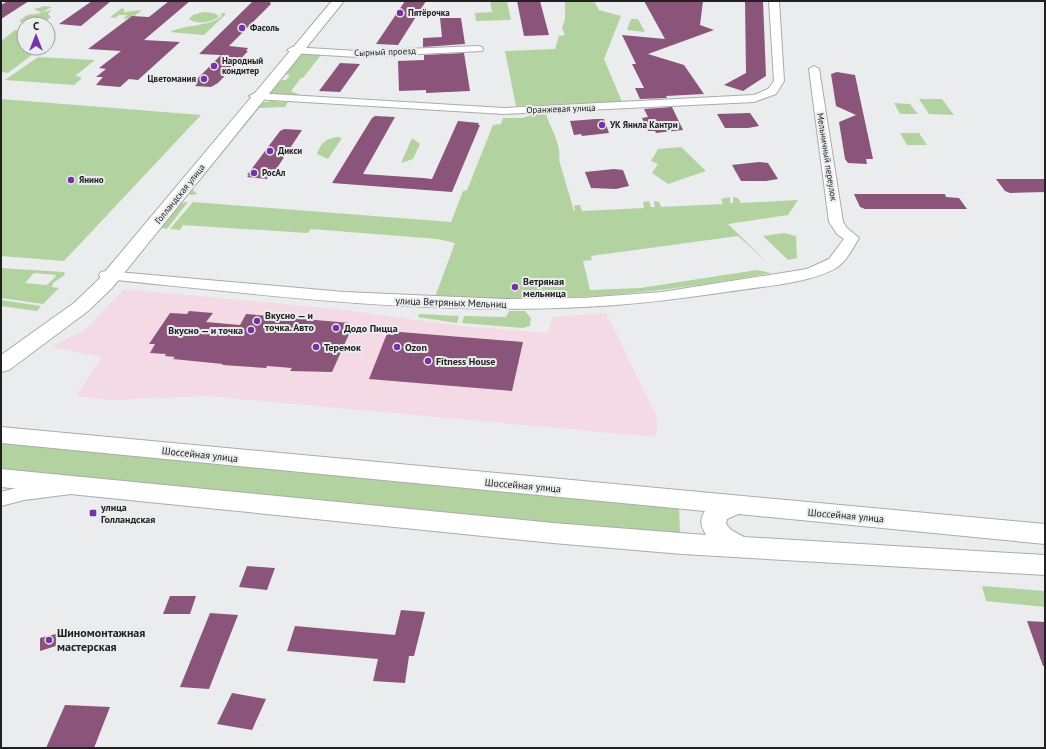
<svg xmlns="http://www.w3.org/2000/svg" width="1046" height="749" font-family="'PT Sans',sans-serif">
	<rect width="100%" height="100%" fill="#ebeced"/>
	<path fill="#f3dae4" d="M124,289L337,309L459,326L548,333L552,317L606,313L657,417L656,437L207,396L111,400L76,396L102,357L51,347L85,330Z"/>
	<path fill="#b2d3a0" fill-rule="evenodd" d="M565,1H594L599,10L621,16L604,59L622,102L516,106L505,51L555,49L559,36L565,35L562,28L565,19Z
		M490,2H507L511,20L476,21L475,13L492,12Z
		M45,6L52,7L42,12L52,10L48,14L51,17C44,24 27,27 19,21L27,15L42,13L34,9Z
		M122,8L125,10L123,12L142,10L132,18L123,19L127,15H119L115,18L110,17Z
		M203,12L214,13L219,16C212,23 197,25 189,19L193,15Z
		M224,13L226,14L204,35L170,32C186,24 209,27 222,16L220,14Z
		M631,19H638L645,32L627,30Z
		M15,30L24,31V48H41L8,73L1,72V41Z
		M301,53L330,55H321L303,78H301L291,91L300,95L299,96L268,93L282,80H286L290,75L285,74Z
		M38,57L95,60L75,76L81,77V79L74,85L5,80Z
		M1,99L201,115L64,261L1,256Z
		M919,99H942L954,115L929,114Z
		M271,101L288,102L285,107L259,108L192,190L198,194L191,195L188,193L260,103Z
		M894,103L910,104L918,114H900Z
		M534,114H546C550,128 562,144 559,160L574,211H575L574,205H580L582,211L644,208L643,202L649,201L651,207H655L654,201L659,202L661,207L723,204L721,199L730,197V203H733V197L738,198L741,203L798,200L788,215L728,224L770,265L738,236L591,256L592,260L583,261L590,290L640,288L757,270L771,273C661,294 548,304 435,297L455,243L438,239L311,229L308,233L183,225L180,230L170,229L193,202L451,222L463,191L467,190L493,125L501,124L503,118H523Z
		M900,133H919L927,145H907Z
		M337,137L342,138L328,159L317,154C321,142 326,139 337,137Z
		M412,138L420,144L413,159L401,163Z
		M681,147L706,171L668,184L652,173L658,164L651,161L658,149Z
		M185,202H188L167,229L158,227L174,206Z
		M785,233L796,236L797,258L788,260L763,236Z
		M1,268L64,272L65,275L53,283L52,287L59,288L43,304L1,298ZM34,273L56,275V276L47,285L25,283Z
		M1,300L41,306L37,311L1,306Z
		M509,311H525L531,318L530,326L523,328L462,323L464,316L506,317Z
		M419,314L459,316L457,323L418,317Z
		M1,443L679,508L680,533L554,524L1,469Z
		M982,586L1045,591V607L986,601Z"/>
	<path fill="#8b547a" d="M8,1H29L1,19V5Z
		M92,1H111L81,26L59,24Z
		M169,1H190L144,40L180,42L138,80L129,79L120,87L96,85L103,77H96L106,69L99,68L121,51L88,49L132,16L149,17Z
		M253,1H271L270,3L271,4L229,46L248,48L246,51H248L218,83L211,87L195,86L197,84H192L221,55L199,54Z
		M405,1H426L398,45L376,44Z
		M517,1H540L549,35L524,36Z
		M644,1H703L700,25L714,30L648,54L684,65L704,94L666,96L667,98L640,99L635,88H644L632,64H636L622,35L665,39Z
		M745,1H763L766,76L743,91L724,85L746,73Z
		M440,18H461L465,44L423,47V38L442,37Z
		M464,53L470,91L426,93V90L399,91L398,61L424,60V55Z
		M340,63L360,64L340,92L319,91Z
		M837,72L855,75L873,159H866L867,164L848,163L845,159L839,122L856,115L836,106L831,74Z
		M672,107L683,130L656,133L655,131H648L642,118L648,117L644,109Z
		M750,113L759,126L748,128H725L717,114Z
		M375,116L395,117L363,174L423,178L432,179L458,121L479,123L478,125H480L452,192L332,183L372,118Z
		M596,119H604L609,133L582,136L581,134L574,135L570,121Z
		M284,129L302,130L273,174L271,173L267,179L247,177L249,175H247L280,131Z
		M759,162L768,163L778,179L766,181H741L732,165Z
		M614,169L623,170L629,186L616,189L591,188L585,172Z
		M996,179H1045V192L1010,193L1005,191Z
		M854,194H945L946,197L959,198L967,209H865L860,207Z
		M189,311L213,313L206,322L240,325L246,314L350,323L346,332H350L332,372L290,371L292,368L267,366L266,368L222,365L223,364L173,359L175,357L165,356L166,354L150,353L155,344H149L170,313L187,314Z
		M388,331L523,342L512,391L369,379Z
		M247,566L275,568L267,590L239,587Z
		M170,596H196L190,614H163Z
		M401,610L425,612L414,656H409L405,683L373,681L378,659L287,651L295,626L395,635Z
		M210,613L238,615L209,689L180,687Z
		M1027,621L1045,622V666H1043Z
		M56,634V646L40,651V638Z
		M232,693L266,699L252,730L217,724Z
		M65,705L110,707L94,748H46Z"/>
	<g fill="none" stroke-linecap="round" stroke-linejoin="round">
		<defs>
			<path id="minor" d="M769,1H779L784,81L776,94L754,102L504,114L255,99L249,96L255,93L504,108L754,95L768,89L774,81Z
				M478,46L482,47L483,49L482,51L357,57L292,53L287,50L292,47L357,51Z
				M814,66L819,69L843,222L847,228L859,238C853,248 846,262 836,268C809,284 756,287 726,292C678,299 631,305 583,307C424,315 264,295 106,279L101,278L99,275L101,272L106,271L344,292L503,299L583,298L662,292L807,269L829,259L844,239L837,234L829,222L809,69Z
				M64,482L71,484L74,489L71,494L24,500L1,506V492L24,486Z"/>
			<path id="tertiary" d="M332,1H344L112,288L88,311L9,370L1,372V355L74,303L98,280Z"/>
			<path id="secondary" d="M1,427L1045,524V544L738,514L727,519L726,524L731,530L744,537L1045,555V575L682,554L553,543L1,487V469L553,523L706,535C701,526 699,520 705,511L1,443Z"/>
		</defs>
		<use href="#minor" stroke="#ababac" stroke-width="2"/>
		<use href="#tertiary" stroke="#ababac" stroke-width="2"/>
		<use href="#secondary" stroke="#ababac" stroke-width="2"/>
		<use href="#minor" fill="#fff" fill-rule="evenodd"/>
		<use href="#tertiary" fill="#fff" fill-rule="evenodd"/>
		<use href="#secondary" fill="#fff" fill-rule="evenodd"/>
	</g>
	<g fill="#7533a7" stroke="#ebeced" stroke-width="1.5">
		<circle cx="400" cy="13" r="4"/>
		<circle cx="242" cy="28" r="4"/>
		<circle cx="214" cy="66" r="4"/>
		<circle cx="204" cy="79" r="4"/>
		<circle cx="602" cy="125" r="4"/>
		<circle cx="270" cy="151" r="4"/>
		<circle cx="254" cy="173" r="4"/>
		<circle cx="71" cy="180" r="4"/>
		<circle cx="515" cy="287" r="4"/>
		<circle cx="257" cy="321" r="4"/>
		<circle cx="336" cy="328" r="4"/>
		<circle cx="251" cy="330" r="4"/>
		<circle cx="316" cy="347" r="4"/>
		<circle cx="397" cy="347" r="4"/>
		<circle cx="428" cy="361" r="4"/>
		<rect x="89" y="509" width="8" height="8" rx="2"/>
		<circle cx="49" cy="640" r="4"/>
	</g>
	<g text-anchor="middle" stroke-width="4" stroke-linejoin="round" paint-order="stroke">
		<g font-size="9" font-weight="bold" fill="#212122" stroke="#ebeced" text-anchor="start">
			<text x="408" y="16">Пятёрочка</text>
			<text x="250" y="31">Фасоль</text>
			<text x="222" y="64">Народный<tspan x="222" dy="10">кондитер</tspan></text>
			<text x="196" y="82" text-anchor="end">Цветомания</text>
			<text x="610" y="128">УК Янила Кантри</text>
			<text x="278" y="154">Дикси</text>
			<text x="262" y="176">РосАл</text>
			<text x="79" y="183">Янино</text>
		</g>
		<g font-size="9" fill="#212122" stroke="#ebeced">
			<text transform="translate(385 52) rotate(-2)" y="3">Сырный проезд</text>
			<text transform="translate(561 109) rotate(-2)" y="3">Оранжевая улица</text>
			<text transform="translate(827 157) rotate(81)" y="3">Мельничный переулок</text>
			<text transform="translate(180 194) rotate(-51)" y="3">Голландская улица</text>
		</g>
		<g font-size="10" font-weight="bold" fill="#212122" stroke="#ebeced" text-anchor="start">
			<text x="523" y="285">Ветряная<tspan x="523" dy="12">мельница</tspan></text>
			<text x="265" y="319">Вкусно — и<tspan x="265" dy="12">точка. Авто</tspan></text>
			<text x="344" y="332">Додо Пицца</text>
			<text x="243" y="334" text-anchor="end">Вкусно — и точка</text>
			<text x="324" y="351">Теремок</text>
			<text x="405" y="351">Ozon</text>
			<text x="436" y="365">Fitness House</text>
			<text x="101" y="511">улица<tspan x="101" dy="12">Голландская</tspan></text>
		</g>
		<g font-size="10" fill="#212122" stroke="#ebeced">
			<text transform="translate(451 302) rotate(2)" y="4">улица Ветряных Мельниц</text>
			<text transform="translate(200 454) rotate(6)" y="4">Шоссейная улица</text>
			<text transform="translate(523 485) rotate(5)" y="4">Шоссейная улица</text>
			<text transform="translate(846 515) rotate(5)" y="4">Шоссейная улица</text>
		</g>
		<g font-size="12" font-weight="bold" fill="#212122" stroke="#ebeced" text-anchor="start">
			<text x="57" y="637">Шиномонтажная<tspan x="57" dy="14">мастерская</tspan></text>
		</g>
	</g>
	<rect width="1046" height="749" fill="none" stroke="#212122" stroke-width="4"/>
	<g transform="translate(36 36)"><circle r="19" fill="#ebeced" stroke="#9a9b9c"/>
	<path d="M0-3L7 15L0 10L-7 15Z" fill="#7533a7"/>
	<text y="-6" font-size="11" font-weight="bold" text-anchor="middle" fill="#212122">С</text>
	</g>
</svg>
